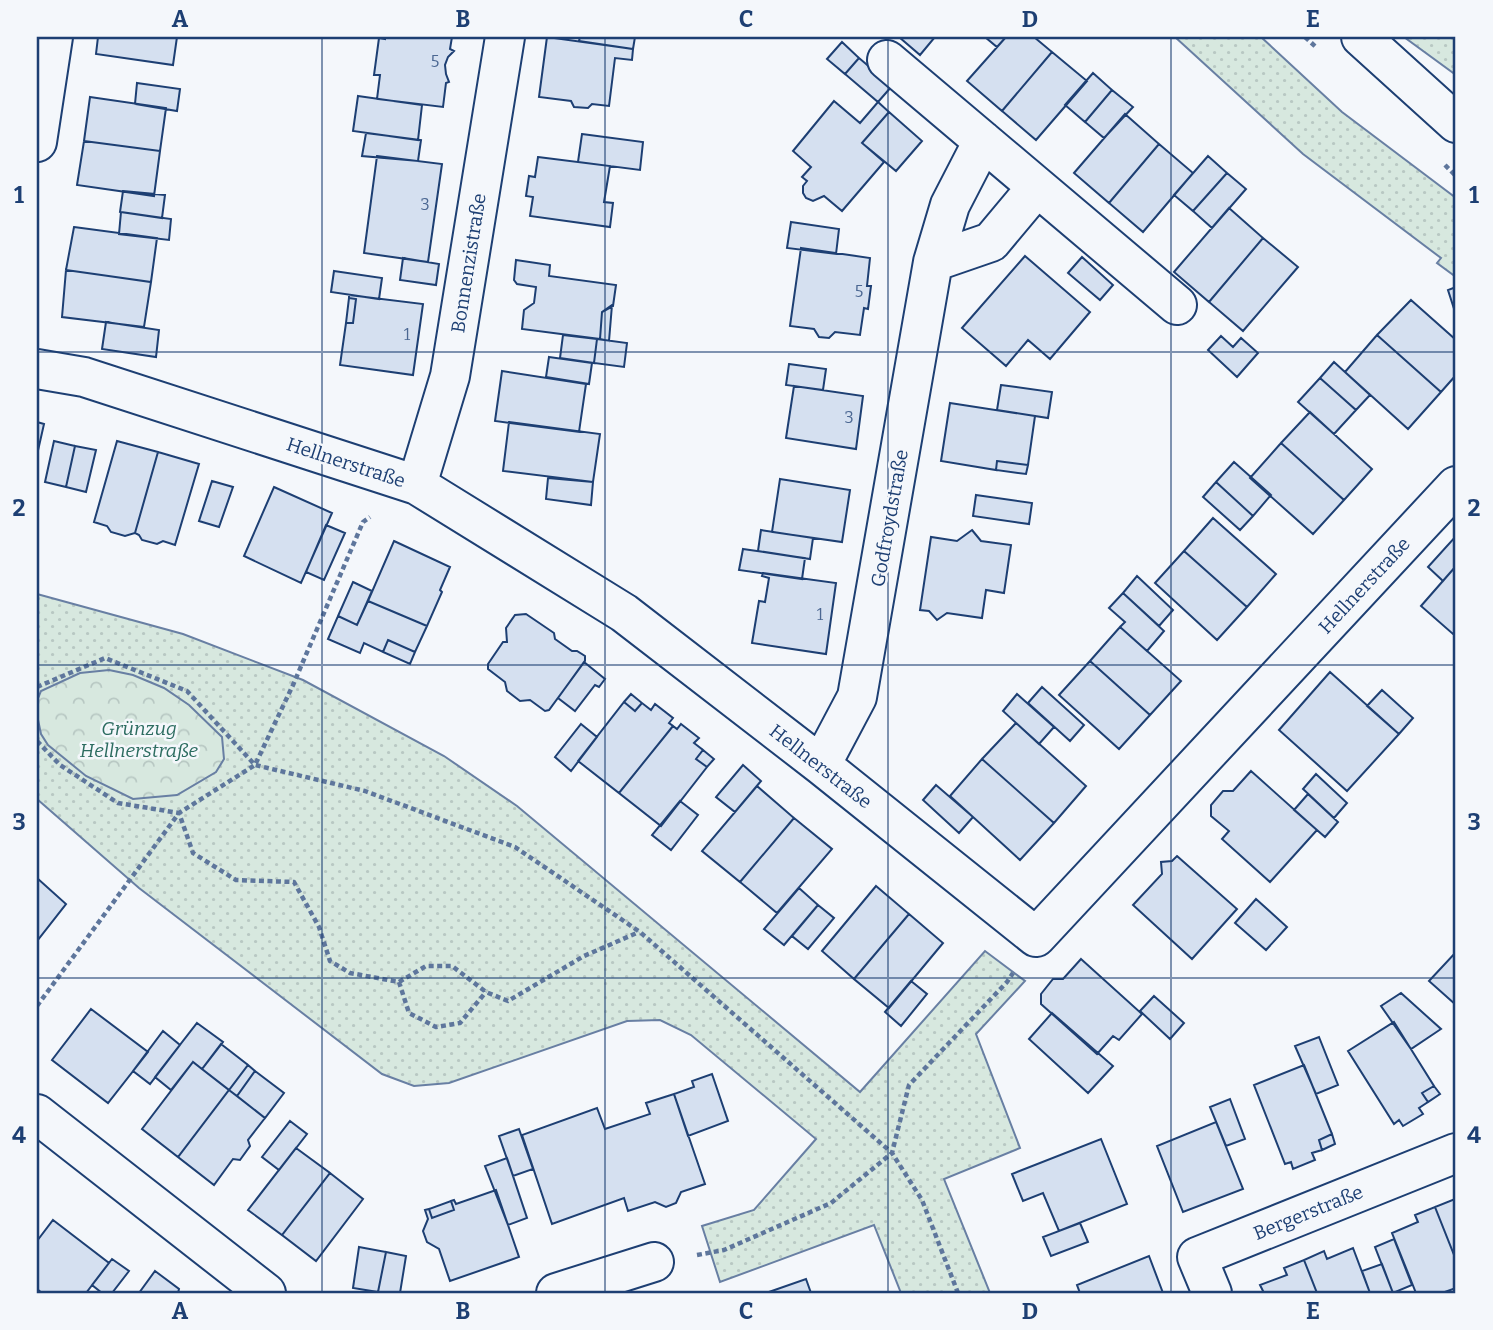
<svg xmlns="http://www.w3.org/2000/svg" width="1493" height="1330" font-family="Bitter,serif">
	<defs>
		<pattern id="grass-dots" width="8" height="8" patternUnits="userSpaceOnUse" patternTransform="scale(1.75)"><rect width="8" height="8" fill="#d7e8df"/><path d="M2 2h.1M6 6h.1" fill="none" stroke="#b8c8c3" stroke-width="1.8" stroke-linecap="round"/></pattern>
		<pattern id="park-crowns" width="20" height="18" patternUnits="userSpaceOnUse" patternTransform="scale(1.75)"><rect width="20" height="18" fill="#d7e8df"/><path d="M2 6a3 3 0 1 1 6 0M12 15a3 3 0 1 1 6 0" fill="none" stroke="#b8c8c3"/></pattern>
	</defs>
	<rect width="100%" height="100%" fill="#f4f7fb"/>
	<path fill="url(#grass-dots)" stroke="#687fa3" stroke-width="2" d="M1175,37H1261L1342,112L1456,198V277L1437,263L1441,258L1303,154Z
		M1404,37H1456V75Z
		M37,594L183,634L303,680L444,756L517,806L860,1092L985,951L1025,981L976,1034L1020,1148L944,1179L990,1293H901L874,1225L720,1282L702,1226L754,1210L816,1139L691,1035L660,1020L627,1021L449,1083L414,1086L382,1074L139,888L37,799Z"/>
	<path fill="url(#park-crowns)" stroke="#687fa3" stroke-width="2" d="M109,670L133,675L164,688L189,705L222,737L224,759L216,772L177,795L133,799L86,776L48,745L41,734L37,715V701L41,691L80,673Z"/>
	<path fill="#d5e0f0" stroke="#1d3f73" stroke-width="2" d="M98,37H177L173,65L96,54Z
		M385,37H452L450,49L454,51L448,57L445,65L446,74L449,82L446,83L443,107L377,99L380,75H374L379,38L385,39Z
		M547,37L633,49L632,60L615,58L609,106L592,104L588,108L574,107L571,101L539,97Z
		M580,37H635L633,49L579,41Z
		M899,37H935L920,55Z
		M985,37H1006L997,47Z
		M1006,37H1034L1052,52L1002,111L967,81Z
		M842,42L859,58L845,74L827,59Z
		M1052,52L1087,81L1036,140L1002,111Z
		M859,58L892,86L878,102L845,74Z
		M1093,73L1112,90L1085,122L1065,105Z
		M137,83L180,89L177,111L135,104Z
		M1112,90L1133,107L1104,138L1085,122Z
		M358,96L422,105L418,140L353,131Z
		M90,97L166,108L160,151L84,141Z
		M834,101L860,123L878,102L889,112L862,143L884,162L842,211L824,196L813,201L806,198L803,193V186L807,181L802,177L811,167L793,151Z
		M889,112L922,141L896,171L862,143Z
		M1125,114L1159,144L1109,203L1074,173Z
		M366,133L421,140L418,161L362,156Z
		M582,134L643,142L640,170L578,162Z
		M84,141L160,151L154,196L77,185Z
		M1159,144L1193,173L1143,232L1109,203Z
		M377,156L442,164L428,262L364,253Z
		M1208,156L1227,173L1193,211L1174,195Z
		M538,157L610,166L604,202L613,203L610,227L530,216L533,197L526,196L529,176L535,177Z
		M1227,173L1246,189L1212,228L1193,211Z
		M123,191L165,195L162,218L120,212Z
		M1229,208L1263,238L1209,302L1174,272Z
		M121,212L171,219L169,240L119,234Z
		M791,222L839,229L836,254L787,248Z
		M74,227L157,238L151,282L66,270Z
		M1263,238L1298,267L1243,331L1209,302Z
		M801,248L870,258L867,286H871L868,309L864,308L860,335L835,332L829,338L819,337L814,329L790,326Z
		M1025,256L1090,312L1050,359L1028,340L1006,366L962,328Z
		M1082,257L1113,285L1100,300L1068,273Z
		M403,258L439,264L436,285L400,280Z
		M516,260L550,265L549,276L616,285L613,306L602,312L600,339L522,329L524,310L534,303L536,287L517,284L514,280Z
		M66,270L151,282L144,327L62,317Z
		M334,271L382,278L379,299L331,292Z
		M1456,287V315L1448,290Z
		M349,295L423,304L413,375L340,365L346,323H353L356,299L349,298Z
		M349,298L356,299L353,323H346Z
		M1411,300L1456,340V375L1441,392L1377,335Z
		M612,305L609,341L600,339L602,312Z
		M106,322L159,330L156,357L102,349Z
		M563,335L597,339L594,363L560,358Z
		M1377,335L1441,392L1408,429L1345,372Z
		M1221,336L1233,347L1241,338L1258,353L1237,377L1208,350Z
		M597,339L627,343L624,367L594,363Z
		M549,357L592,363L589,384L546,377Z
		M1334,362L1370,395L1356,410L1320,378Z
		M789,364L826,369L823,390L786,385Z
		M502,371L586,384L579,432L495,421Z
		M1320,378L1356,410L1334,434L1298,402Z
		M1001,385L1052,392L1048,418L997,410Z
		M794,386L863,396L856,449L786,438Z
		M950,403L1035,416L1028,465L997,461L996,470L941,461Z
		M1310,412L1372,469L1344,500L1281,443Z
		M37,422L44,424L37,455Z
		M509,422L600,434L593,482L503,471Z
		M54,441L75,446L66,487L45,482Z
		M117,441L158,452L135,533L125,536L111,532L107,526L94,522Z
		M1281,443L1344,500L1313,534L1250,478Z
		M75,446L96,450L86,492L66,487Z
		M158,452L199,464L175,545L163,541L157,544L142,540L139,535L135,533Z
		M997,461L1028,465L1026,474L996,470Z
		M1234,462L1271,495L1253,516L1216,482Z
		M548,478L593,482L591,505L546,499Z
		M780,479L850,490L842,542L772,532Z
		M212,481L233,487L219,527L199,521Z
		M1216,482L1253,516L1240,530L1203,497Z
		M274,487L332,513L301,583L244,556Z
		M976,495L1032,503L1029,524L973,516Z
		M1213,518L1276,574L1247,607L1184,551Z
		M326,525L345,533L324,580L306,572Z
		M761,530L813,538L810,559L758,551Z
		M972,530L981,541L1011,545L1004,593L986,590L982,618L947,613L937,620L929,611L920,610L931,537L957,541Z
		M1456,536V566L1443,581L1428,567Z
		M394,541L450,567L440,590L442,592L427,626L368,601Z
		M743,549L805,558L802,579L739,570Z
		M1184,551L1247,607L1217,640L1155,583Z
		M1456,566V631L1453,634L1421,606Z
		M763,573L836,583L826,654L752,643L759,601L765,602L769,578L762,576Z
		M1137,576L1173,610L1159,626L1123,593Z
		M353,582L372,591L357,625L338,616Z
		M1123,593L1164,631L1147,651L1120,627L1125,622L1109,608Z
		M368,601L427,626L415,652L388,640L383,652L364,643L360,653L328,639L338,616L357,625Z
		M526,614L554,633L555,639L572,651H577L585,656V661L549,710L545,711L530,700L520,701L507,691L505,682L488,669V664L503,642H507L506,628L515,615Z
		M1120,627L1181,681L1150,715L1090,661Z
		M388,640L415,652L410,664L383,652Z
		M1090,661L1150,715L1119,749L1059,695Z
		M584,662L605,679L599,687L595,685L575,711L558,698Z
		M1330,672L1399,734L1347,791L1279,730Z
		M1042,687L1084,725L1070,741L1028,703Z
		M1382,690L1413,718L1399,734L1367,706Z
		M631,694L642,703L635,711L624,702Z
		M1017,694L1054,727L1039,744L1003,711Z
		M624,702L635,711L642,703L651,710L655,704L673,718L669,723L673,726L619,793L578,761Z
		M1016,723L1086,786L1054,823L982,759Z
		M581,724L597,737L571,771L555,757Z
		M681,724L699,738L694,743L703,750L696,759L707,767L661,826L619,793L673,726L677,729Z
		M703,750L714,759L707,767L696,759Z
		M982,759L1054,823L1020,860L950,796Z
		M743,765L761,781L735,812L716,797Z
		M1251,771L1317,830L1270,882L1222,839L1229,831L1211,816V805L1223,791H1233Z
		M1316,774L1347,803L1334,818L1303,789Z
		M936,785L973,817L959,833L923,800Z
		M757,786L794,818L740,882L702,851Z
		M1308,794L1338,822L1325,837L1294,810Z
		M680,801L698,815L671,850L652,835Z
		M794,818L832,849L777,913L740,882Z
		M1177,856L1237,909L1192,959L1133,905L1162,874L1161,862L1172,861Z
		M37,878L66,904L37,941Z
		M876,886L909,914L854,979L822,951Z
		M799,888L818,905L784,945L764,929Z
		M1256,899L1287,927L1266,950L1235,923Z
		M818,905L834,918L808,949L792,936Z
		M909,914L943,943L889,1008L854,979Z
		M1456,952V1005L1429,981Z
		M1081,959L1142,1014L1119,1040L1113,1036L1097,1054L1041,1004V994L1053,979H1063Z
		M911,981L927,994L901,1026L885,1012Z
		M1401,993L1441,1029L1411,1049L1381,1006Z
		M1154,996L1184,1023L1170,1039L1140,1011Z
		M91,1009L148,1052L108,1103L52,1060Z
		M1052,1013L1113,1066L1088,1093L1029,1039Z
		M1394,1022L1434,1086L1422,1093L1428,1102L1419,1108L1423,1114L1403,1126L1399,1120L1394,1124L1348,1051Z
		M197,1023L223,1042L202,1069L193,1062L171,1090L155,1077Z
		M163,1031L180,1045L150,1084L133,1071Z
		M1319,1037L1338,1085L1316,1094L1295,1046Z
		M221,1044L248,1065L229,1090L202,1069Z
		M193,1062L229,1090L178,1157L142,1129Z
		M248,1065L255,1071L237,1096L229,1090Z
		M1304,1065L1332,1134L1319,1140L1322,1150L1312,1153L1315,1160L1293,1169L1291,1162L1285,1164L1254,1085Z
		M255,1071L284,1093L265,1118L237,1096Z
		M712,1074L728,1121L688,1136L674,1094L694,1087L692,1081Z
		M1434,1086L1440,1094L1428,1102L1422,1093Z
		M229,1090L265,1118L248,1140L250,1146L240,1160L233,1159L214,1185L178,1157Z
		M674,1094L705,1184L681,1192L676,1203L666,1207L655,1202L628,1211L624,1198L552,1224L522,1135L597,1108L605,1129L650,1114L646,1103Z
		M1230,1099L1245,1139L1226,1146L1210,1107Z
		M290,1121L307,1134L279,1170L262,1157Z
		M1216,1122L1243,1189L1183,1212L1157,1146Z
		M519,1129L533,1169L513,1176L499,1136Z
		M1332,1134L1335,1144L1322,1150L1319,1140Z
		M1101,1139L1127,1204L1059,1231L1043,1193L1023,1201L1012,1174Z
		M296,1148L330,1173L282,1235L248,1210Z
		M507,1158L527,1218L508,1225L485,1166Z
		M330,1173L363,1199L316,1261L282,1235Z
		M496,1190L519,1257L450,1281L439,1249L427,1242L423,1231L428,1219L425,1210L429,1209L432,1218L454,1210L451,1201L454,1200L456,1204Z
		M1455,1199L1456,1201V1260L1435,1207Z
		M451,1201L454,1210L432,1218L429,1209Z
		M1435,1207L1456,1260V1288L1442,1293H1416L1392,1233L1418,1222L1415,1215Z
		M53,1220L109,1263L86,1293H42L37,1289V1241Z
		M1080,1223L1088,1242L1051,1256L1043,1237Z
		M1394,1239L1412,1285L1393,1293L1375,1247Z
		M359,1247L386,1252L378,1292L353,1288Z
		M1353,1248L1370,1293H1317L1304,1260L1324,1251L1327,1259Z
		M386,1252L406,1256L400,1293L378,1292Z
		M1149,1256L1163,1293H1080L1077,1285Z
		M112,1259L129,1271L112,1293H102L92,1285Z
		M1304,1260L1317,1293H1264L1260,1285L1287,1275L1284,1268Z
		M1382,1264L1393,1293H1370L1362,1271Z
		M155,1271L179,1289L178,1293H139Z
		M806,1279L811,1293H766Z"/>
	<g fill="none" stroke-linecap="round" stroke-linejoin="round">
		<defs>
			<path id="minor" d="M887,60L1177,305
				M37,142L53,37
				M933,262L991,242L1037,187
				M37,369L84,377L417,485L624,613L821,765L1036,937L1456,486
				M417,485L450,376L505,37
				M821,765L857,697L933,262L950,205L983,141
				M37,1114L266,1293
				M556,1293L654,1262
				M1212,1293L1197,1257L1456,1153"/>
			<path id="tertiary" d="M1361,37L1456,123"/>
		</defs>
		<use href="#minor" stroke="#1d3f73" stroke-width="42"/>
		<use href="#tertiary" stroke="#1d3f73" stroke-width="42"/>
		<path stroke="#5e769c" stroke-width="4.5" stroke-dasharray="5 3.5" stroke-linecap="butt" d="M1305,37L1317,48
			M1445,165L1456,176
			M37,687L105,658L187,691L255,765L365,791L515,847L640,932L892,1153L922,1200L958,1293
			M37,741L60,765L118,803L179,813L193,853L236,880L294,882L319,927L330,961L350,973L399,982L426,966H452L486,992L508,1001L584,956L639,932
			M399,982L409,1013L436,1027L460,1023L486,992
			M37,1006L179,813L255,765L293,685L363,522L370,517
			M697,1255L724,1250L831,1203L892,1153L909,1085L1007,982L1013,973"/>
		<use href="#minor" stroke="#f4f7fb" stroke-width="38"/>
		<use href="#tertiary" stroke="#f4f7fb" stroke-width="38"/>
	</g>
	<path fill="none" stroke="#1d3f73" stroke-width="2" stroke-opacity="0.55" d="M322,37V1293M605,37V1293M888,37V1293M1171,37V1293M37,352H1456M37,665H1456M37,978H1456"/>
	<g text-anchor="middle" stroke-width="5" stroke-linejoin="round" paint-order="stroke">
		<g font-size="16" fill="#4b6792">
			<text x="435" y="67">5</text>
			<text x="425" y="210">3</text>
			<text x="859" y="297">5</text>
			<text x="407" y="340">1</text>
			<text x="849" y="423">3</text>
			<text x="820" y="620">1</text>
		</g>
		<g font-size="19" fill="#1d3f73" stroke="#f4f7fb">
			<text transform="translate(468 263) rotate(-81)" y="7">Bonnenzistraße</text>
			<text transform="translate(346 462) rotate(18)" y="7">Hellnerstraße</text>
			<text transform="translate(889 518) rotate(-80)" y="7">Godfroydstraße</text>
			<text transform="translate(1364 585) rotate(-47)" y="7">Hellnerstraße</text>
			<text transform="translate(821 766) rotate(38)" y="7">Hellnerstraße</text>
			<text transform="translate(1308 1212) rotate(-22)" y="7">Bergerstraße</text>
		</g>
		<g font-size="19" font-style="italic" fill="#2c6c60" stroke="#f4f7fb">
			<text x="139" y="735">Grünzug<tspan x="139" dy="22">Hellnerstraße</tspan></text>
		</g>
	</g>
	<rect width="1493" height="1330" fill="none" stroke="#f4f7fb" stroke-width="77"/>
	<rect x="38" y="38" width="1416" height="1254" fill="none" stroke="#1d3f73" stroke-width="2.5"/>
	<g font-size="23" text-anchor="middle" font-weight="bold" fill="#1d3f73">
		<text x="180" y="27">A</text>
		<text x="463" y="27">B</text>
		<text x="746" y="27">C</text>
		<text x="1030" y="27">D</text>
		<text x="1313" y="27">E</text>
		<text x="19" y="203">1</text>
		<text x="1474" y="203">1</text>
		<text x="19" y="516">2</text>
		<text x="1474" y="516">2</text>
		<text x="19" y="830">3</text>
		<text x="1474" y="830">3</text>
		<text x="19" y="1143">4</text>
		<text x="1474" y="1143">4</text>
		<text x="180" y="1319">A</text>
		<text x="463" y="1319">B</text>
		<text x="746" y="1319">C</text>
		<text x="1030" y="1319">D</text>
		<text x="1313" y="1319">E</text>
	</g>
</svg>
